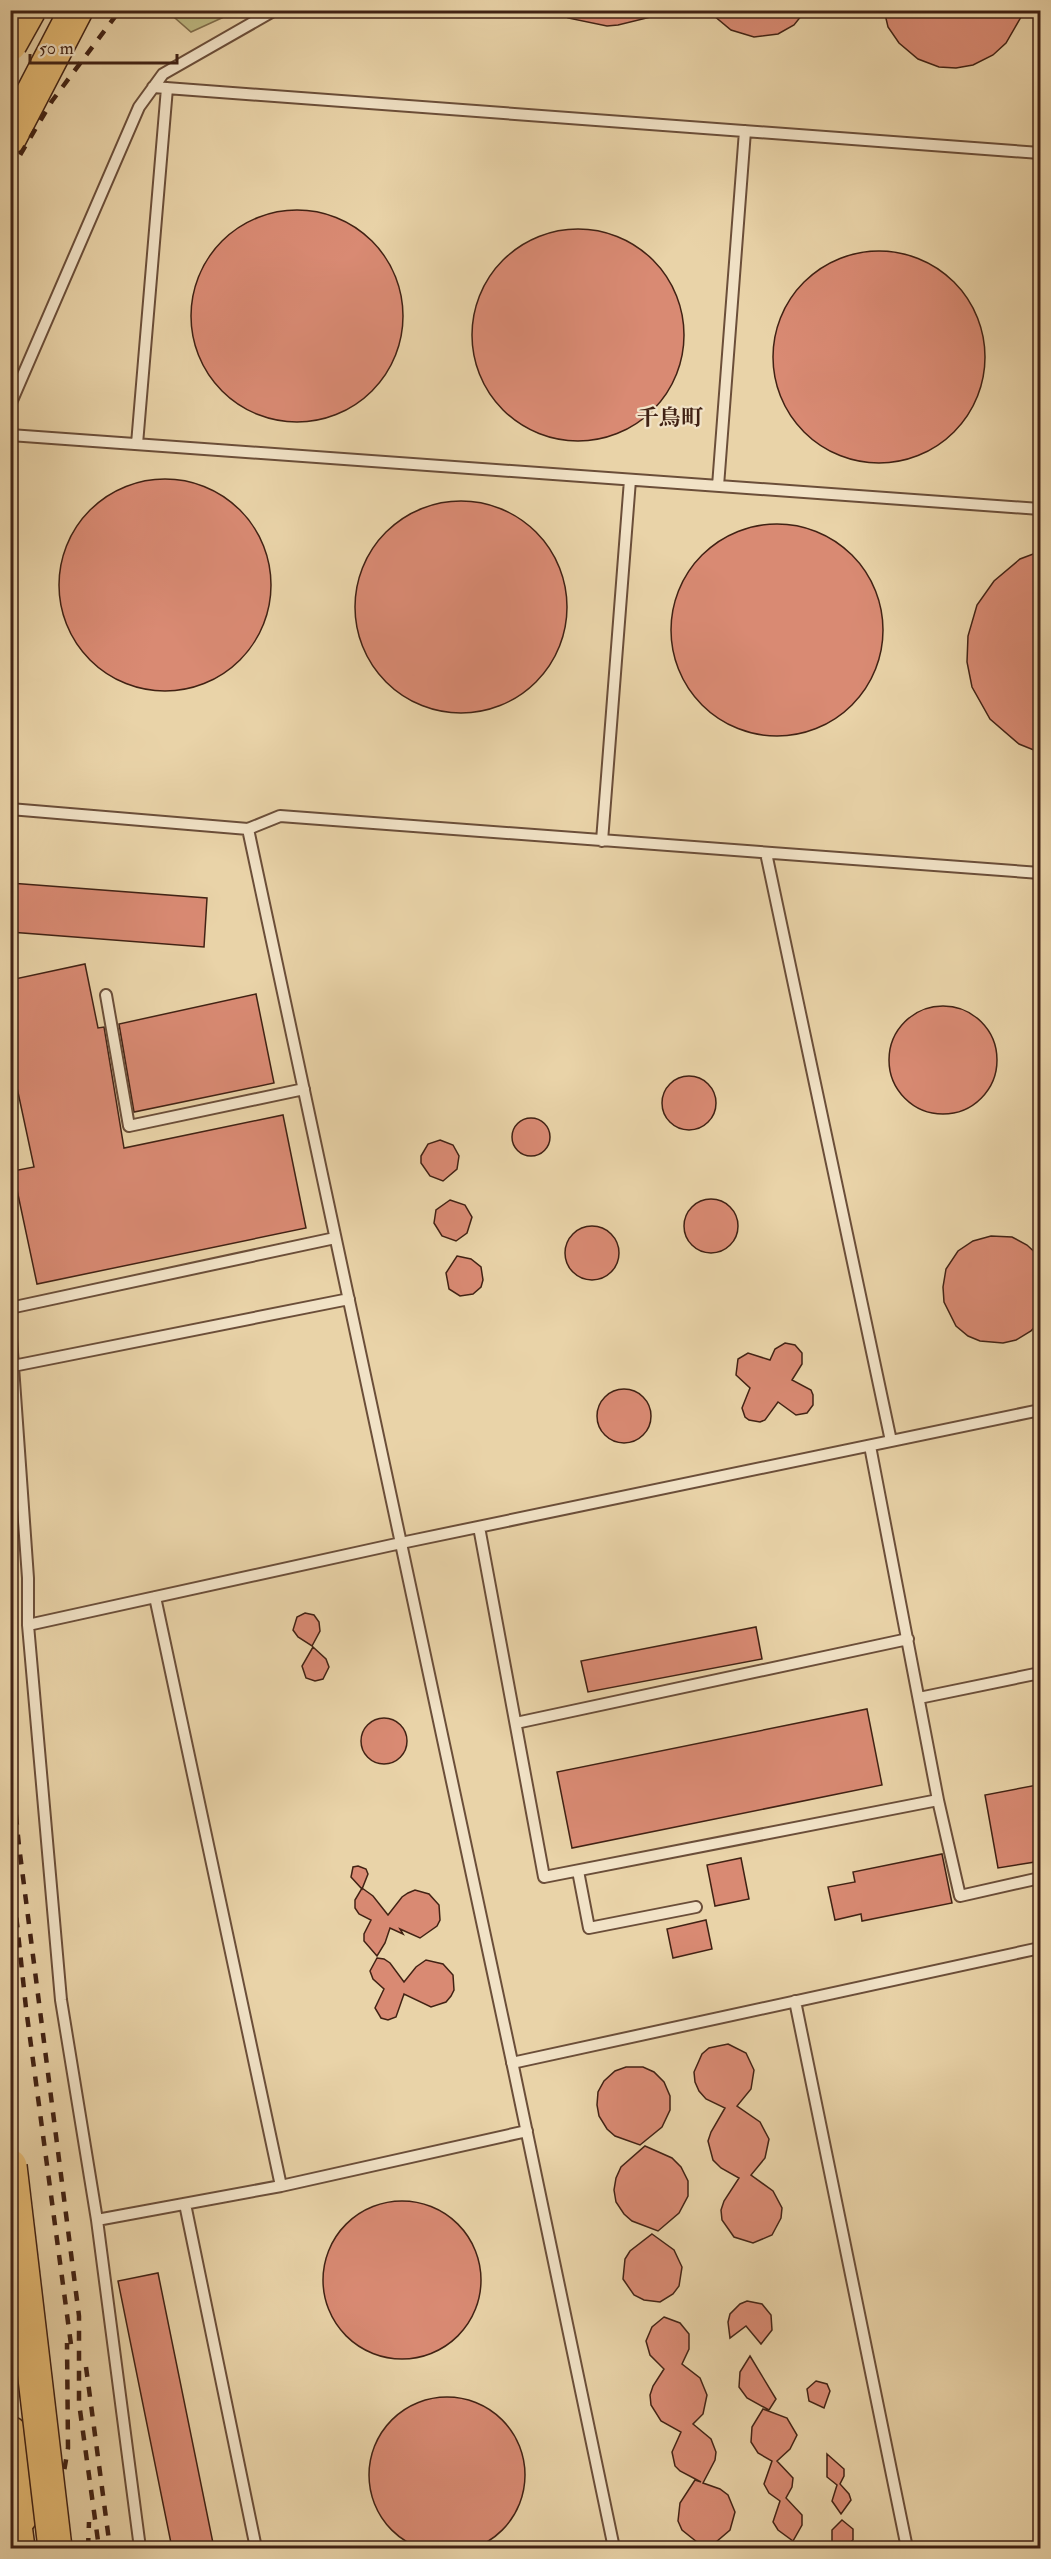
<svg xmlns="http://www.w3.org/2000/svg" width="1051" height="2559" font-family="'IM FELL Double Pica','Noto Serif JP',serif">
	<rect width="100%" height="100%" fill="#e9d3a8"/>
	<filter id="stains"><feTurbulence type="fractalNoise" baseFrequency=".00333" numOctaves="4"/><feColorMatrix values="0 0 0 0 .2 0 0 0 0 .09 0 0 0 0 .02 0 0 0 .5 -.17"/></filter>
	<radialGradient id="worn" r=".72"><stop offset=".6" stop-color="#630" stop-opacity="0"/><stop offset="1" stop-color="#630" stop-opacity=".3"/></radialGradient>
	<path fill="#beba83" stroke="#806e4c" stroke-width="1.5" d="M167,11H237L191,32Z"/>
	<path fill="#d98a73" stroke="#412214" stroke-width="1.5" d="M569,10H654L655,16L618,25L607,26L568,18Z
		M707,10H806L794,25L778,34L754,37L731,30Z
		M884,10H1025L1006,43L993,55L973,65L956,68L939,67L918,59L899,43L888,27Z
		M191 316a106 106 0 1 1 212 0a106 106 0 1 1-212 0Z
		M472 335a106 106 0 1 1 212 0a106 106 0 1 1-212 0Z
		M773 357a106 106 0 1 1 212 0a106 106 0 1 1-212 0Z
		M59 585a106 106 0 1 1 212 0a106 106 0 1 1-212 0Z
		M355 607a106 106 0 1 1 212 0a106 106 0 1 1-212 0Z
		M671 630a106 106 0 1 1 212 0a106 106 0 1 1-212 0Z
		M1041,551V753L1019,744L990,719L972,687L967,662L968,636L977,605L994,581L1020,559Z
		M10,883L207,898L204,947L10,932Z
		M85,964L98,1028L104,1027L124,1148L283,1115L306,1228L37,1284L13,1171L34,1167L10,1055V980Z
		M256,994L274,1083L134,1112L119,1024Z
		M889 1060a54 54 0 1 1 108 0a54 54 0 1 1-108 0Z
		M662 1103a27 27 0 1 1 54 0a27 27 0 1 1-54 0Z
		M512 1137a19 19 0 1 1 38 0a19 19 0 1 1-38 0Z
		M440,1140L453,1145L459,1156L457,1169L443,1181L430,1176L421,1163V1156L428,1144Z
		M684 1226a27 27 0 1 1 54 0a27 27 0 1 1-54 0Z
		M450,1200L465,1205L472,1217L467,1233L456,1241L442,1236L434,1223L436,1210Z
		M565 1253a27 27 0 1 1 54 0a27 27 0 1 1-54 0Z
		M991,1236L1012,1237L1027,1245L1041,1258V1320L1031,1331L1016,1340L1003,1343L980,1341L968,1336L956,1326L944,1302L943,1287L946,1269L958,1251L973,1241Z
		M457,1256L471,1259L481,1267L483,1280L481,1287L473,1294L460,1296L449,1289L446,1273Z
		M785,1343L795,1345L802,1353V1364L792,1380L811,1390L813,1395V1405L807,1413L796,1415L778,1402L765,1420L760,1422L749,1420L745,1417L742,1408L750,1388L736,1375L738,1359L748,1353L770,1360L775,1349Z
		M597 1416a27 27 0 1 1 54 0a27 27 0 1 1-54 0Z
		M305,1613L314,1615L319,1622L320,1631L312,1646L298,1637L293,1630L297,1617Z
		M756,1627L762,1659L588,1692L581,1661Z
		M313,1647L326,1659L329,1667L323,1679L315,1681L306,1678L302,1666Z
		M867,1709L882,1785L572,1848L557,1772Z
		M361 1741a23 23 0 1 1 46 0a23 23 0 1 1-46 0Z
		M1037,1785L1041,1802V1861L998,1868L985,1795Z
		M942,1854L952,1903L862,1921L861,1914L835,1920L828,1887L855,1882L853,1872Z
		M741,1858L749,1899L715,1906L707,1865Z
		M358,1866L366,1869L368,1874L362,1889L351,1877L353,1867Z
		M362,1888L373,1896L388,1915L402,1897L408,1893L415,1890L429,1894L439,1905L440,1920L437,1926L420,1938L400,1929L403,1934L390,1928L385,1943L377,1956L364,1941V1934L371,1920L359,1914L355,1908V1900Z
		M706,1920L712,1949L673,1958L667,1929Z
		M377,1958L384,1959L390,1963L404,1982L416,1967L426,1960L443,1964L453,1975L454,1990L451,1996L446,2002L431,2007L404,1994L396,2017L388,2020L381,2018L375,2008L384,1989L373,1979L370,1971Z
		M728,2044L746,2053L754,2070L751,2089L737,2106L760,2122L769,2139L765,2158L751,2175L773,2191L782,2208L781,2218L772,2235L753,2243L734,2237L722,2220L721,2210L724,2201L739,2178L721,2168L713,2160L708,2141L711,2132L725,2108L706,2099L699,2091L695,2082L694,2072L702,2054L709,2048Z
		M626,2067H643L654,2072L664,2082L670,2096V2110L662,2127L640,2145L615,2136L607,2129L599,2116L597,2105L598,2092L604,2081L615,2071Z
		M645,2146L672,2158L681,2167L688,2181V2196L679,2213L658,2231L632,2221L624,2214L616,2202L614,2190L616,2178L621,2167Z
		M323 2280a79 79 0 1 1 158 0a79 79 0 1 1-158 0Z
		M652,2234L674,2250L682,2267L679,2286L673,2294L660,2302L644,2300L634,2295L623,2279L625,2259L630,2251Z
		M158,2273L214,2548H172L118,2281Z
		M747,2301L762,2304L771,2315L772,2330L761,2344L746,2326L730,2338L728,2322L730,2314L740,2304Z
		M664,2317L680,2323L689,2334V2349L682,2364L700,2378L707,2395L703,2414L693,2424L711,2439L716,2452L715,2460L703,2483L720,2489L728,2495L735,2512L730,2530L716,2542H697L682,2530L678,2521L680,2503L695,2480L701,2482L680,2471L675,2466L672,2452L681,2432L661,2421L651,2405L650,2395L653,2386L664,2369L650,2355L646,2341L652,2327Z
		M750,2356L776,2399L769,2410L747,2398L739,2387L740,2372Z
		M816,2381L827,2384L830,2391L824,2408L809,2401L807,2389Z
		M369 2475a78 78 0 1 1 156 0a78 78 0 1 1-156 0Z
		M763,2409L787,2418L797,2435L790,2449L777,2461L793,2478L792,2487L786,2498L802,2515V2525L793,2541L778,2530L773,2522L780,2501L769,2493L764,2484L772,2461L758,2453L751,2442L752,2427Z
		M827,2454L844,2469V2476L840,2484L849,2494L851,2500L841,2514L832,2501L837,2485L827,2477Z
		M842,2520L853,2529V2540L847,2545H832V2530Z"/>
	<g fill="none" stroke-linecap="round" stroke-linejoin="round">
		<defs>
			<path id="service" d="M153,87L1040,153
				M10,405L139,107L163,74L275,10
				M10,435L1040,509
				M137,444L167,88
				M718,486L745,131
				M10,809L248,829L514,2071L614,2548
				M248,829L280,816L1040,873
				M602,841L630,480
				M766,853L891,1441
				M106,995L129,1126L304,1089
				M10,1308L335,1238
				M10,1324L28,1578V1625
				M13,1366L349,1299
				M479,1527L544,1877L938,1800L870,1446
				M155,1597L281,2186
				M919,1698L1040,1673
				M516,1723L908,1639
				M938,1800L960,1896L1040,1878
				M578,1871L589,1928L696,1907
				M795,2001L907,2548
				M512,2063L1040,1948
				M185,2204L256,2548
				M97,2220L281,2186L527,2131
				M140,2548L97,2220L61,2000L28,1625L401,1543L1040,1410"/>
			<path id="trunk" d="M10,2433L20,2517"/>
			<path id="motorway" d="M10,137L76,10
				M10,2487L18,2548"/>
		</defs>
		<use href="#service" stroke="#6b4e39" stroke-width="14"/>
		<use href="#trunk" stroke="#412214" stroke-width="36"/>
		<use href="#motorway" stroke="#412214" stroke-width="36"/>
		<use href="#service" stroke="#f1e2c6" stroke-width="10"/>
		<use href="#trunk" stroke="#e4ba74" stroke-width="33"/>
		<use href="#motorway" stroke="#e4ba74" stroke-width="33"/>
		<path stroke="#412214" stroke-width="4.5" stroke-dasharray="10 10" stroke-linecap="butt" d="M10,172L52,101L120,10
			M10,1755L19,1846L79,2316V2403L99,2548
			M10,1858L26,2008L72,2352
			M86,2367L110,2548
			M51,2548L68,2448L67,2343
			M88,2548L89,2522"/>
		<defs>
			<path id="trunk-bridge" d="M10,44L29,10"/>
			<path id="motorway-bridge" d="M10,2166L55,2548"/>
		</defs>
		<use href="#trunk-bridge" stroke="#412214" stroke-width="36" stroke-linecap="butt"/>
		<use href="#motorway-bridge" stroke="#412214" stroke-width="36" stroke-linecap="butt"/>
		<use href="#trunk-bridge" stroke="#e4ba74" stroke-width="33"/>
		<use href="#motorway-bridge" stroke="#e4ba74" stroke-width="33"/>
	</g>
	<g text-anchor="middle" stroke-width="4.5" stroke-linejoin="round" paint-order="stroke">
		<g font-size="22" font-weight="bold" fill="#412214" stroke="#f1e2c6">
			<text x="670" y="425">千鳥町</text>
		</g>
	</g>
	<rect width="1051" height="2559" fill="none" stroke="#e9d3a8" stroke-width="36"/>
	<rect x="12" y="12" width="1027" height="2535" fill="none" stroke="#412214" stroke-width="3"/>
	<rect x="18" y="18" width="1015" height="2523" fill="none" stroke="#412214" stroke-width="1.5"/>
	<path d="M30 54v9h147v-9" fill="none" stroke="#412214" stroke-width="3"/>
	<text x="39" y="54" font-size="18" fill="#412214" stroke="#f1e2c6" stroke-width="4.5" paint-order="stroke">50 m</text>
	<rect width="100%" height="100%" filter="url(#stains)"/>
	<rect width="100%" height="100%" fill="url(#worn)"/>
</svg>
